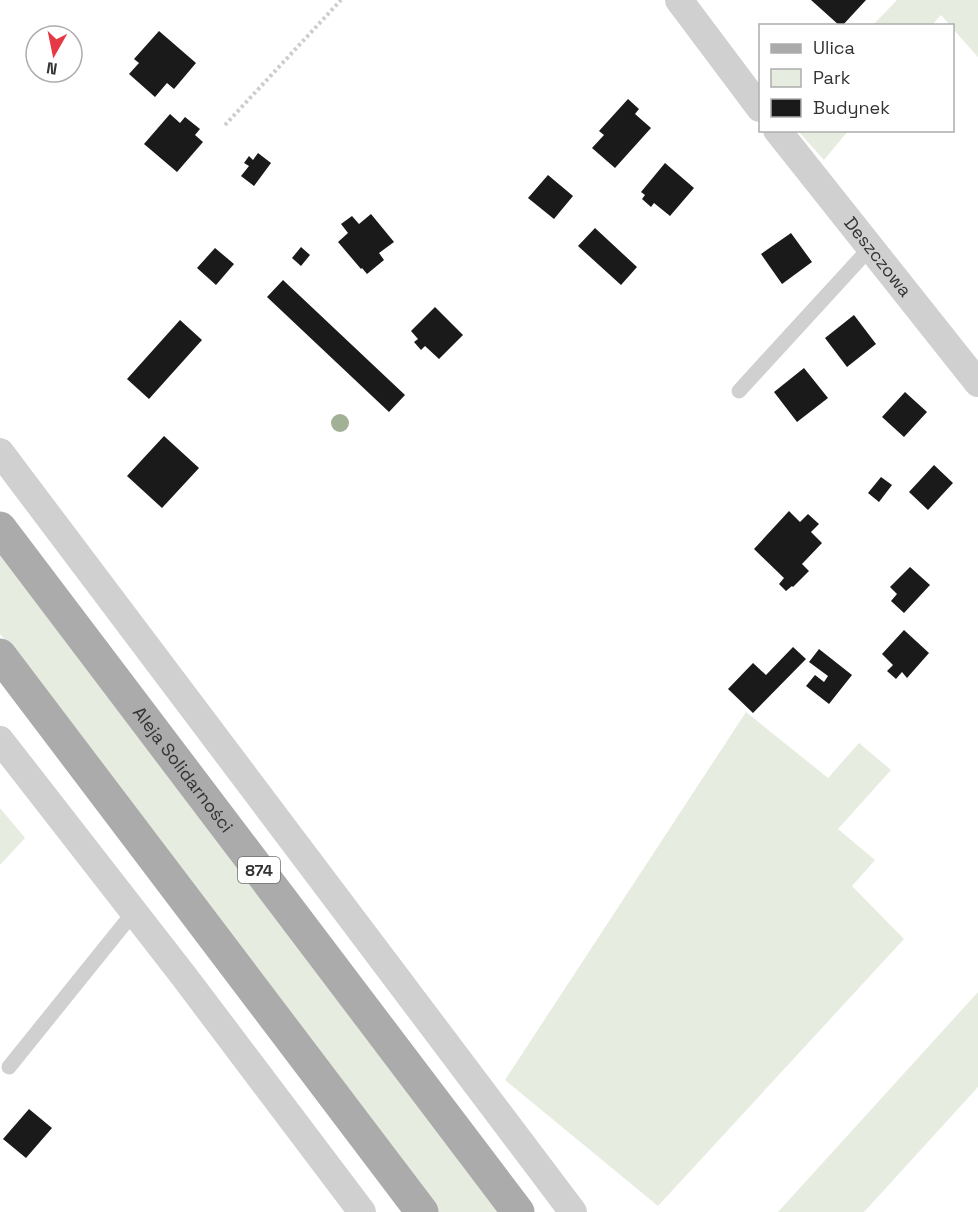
<svg xmlns="http://www.w3.org/2000/svg" width="978" height="1212" font-family="'Space Grotesk',sans-serif">
	<rect width="100%" height="100%" fill="#fff"/>
	<path fill="#e6ecdf" d="M897,0H978V57L953,29L952,26L950,25L941,15L932,25H873Z
		M798,131H848L824,160Z
		M0,552L498,1212H438L0,634Z
		M746,712L828,778L859,743L891,770L838,829L875,860L852,886L904,939L658,1206L505,1080Z
		M0,808L25,838L0,865Z
		M978,992V1087L864,1212H778Z"/>
	<path fill="#1a1a1a" d="M811,0H866L842,26H840Z
		M159,31L196,63L174,89L167,83L155,97L129,74L139,63L134,59Z
		M628,99L639,109L635,114L651,128L615,168L592,148L604,135L599,131Z
		M170,114L180,123L185,117L200,129L195,135L203,142L177,172L144,144Z
		M258,153L271,163L254,186L241,176L249,166L244,163L249,156L253,160Z
		M665,163L694,188L670,216L654,203L651,207L642,199L645,195L641,192Z
		M548,175L573,196L554,219L528,198Z
		M371,214L394,242L379,253L384,260L367,274L362,268L361,269L338,242L348,233L341,224L352,216L359,224Z
		M595,228L637,267L621,285L578,246Z
		M791,233L812,262L782,284L761,254Z
		M301,247L310,255L301,266L292,258Z
		M215,248L234,264L216,285L197,268Z
		M283,280L405,395L389,412L267,297Z
		M435,307L463,335L439,359L425,346L421,350L414,342L418,339L411,331Z
		M854,315L876,344L847,367L825,338Z
		M180,320L202,340L149,399L127,379Z
		M804,368L828,398L797,422L774,392Z
		M905,392L927,412L904,437L882,417Z
		M164,436L199,468L162,508L127,476Z
		M934,465L953,483L928,510L909,492Z
		M881,477L892,485L879,502L868,493Z
		M789,511L800,522L808,514L819,524L811,532L822,543L802,564L809,571L793,587L792,586L786,591L779,584L784,578L754,549Z
		M910,567L930,585L904,613L891,601L897,594L890,587Z
		M904,630L929,653L907,678L902,672L896,679L887,671L893,665L882,654Z
		M793,647L806,659L753,713L728,689L753,663L766,675Z
		M819,649L852,675L829,704L806,686L815,675L824,682L828,676L809,662Z
		M29,1109L52,1128L26,1158L3,1139Z"/>
	<g fill="none" stroke-linecap="round" stroke-linejoin="round">
		<path stroke="#cdcdcd" stroke-width="4" stroke-dasharray="3 3" stroke-linecap="butt" d="M225,125L341,0"/>
		<path stroke="#d0d0d0" stroke-width="15" d="M739,391L870,248
			M9,1067L125,923L136,916"/>
		<g stroke="#d0d0d0" stroke-width="28">
			<path d="M679,0L760,108"/>
			<path id="s1" d="M777,130L978,383"/>
			<path d="M0,452L573,1212"/>
			<path d="M0,740L183,975L362,1212"/>
		</g>
		<g stroke="#ababab" stroke-width="33">
			<path id="s2" d="M0,528L518,1212"/>
			<path d="M0,655L422,1212"/>
		</g>
	</g>
	<circle fill="#a2b095" cx="340" cy="423" r="9"/>
	<g text-anchor="middle" stroke-width="6" stroke-linejoin="round" paint-order="stroke">
		<rect fill="#fff" stroke="#707070" stroke-width="1.5" x="238" y="857" width="42" height="26" rx="4.5"/>
		<g font-size="16" font-weight="bold" fill="#333">
			<text x="259" y="876">874</text>
		</g>
		<g font-size="18" fill="#333" stroke="#fff">
			<text dy="6" stroke="none"><textPath href="#s1" startOffset="162">Deszczowa</textPath></text>
			<text dy="6" stroke="none"><textPath href="#s2" startOffset="303">Aleja Solidarności</textPath></text>
		</g>
	</g>
	<rect x="759" y="24" width="195" height="108" fill="#ffffff" stroke="#adadad" stroke-width="1.5"/>
	<rect x="771" y="44" width="30" height="9" fill="#ababab" stroke="#adadad" stroke-width="1.5"/>
	<text x="813" y="54" font-size="18" fill="#333333">Ulica</text>
	<rect x="771" y="69" width="30" height="18" fill="#e6ecdf" stroke="#adadad" stroke-width="1.5"/>
	<text x="813" y="84" font-size="18" fill="#333333">Park</text>
	<rect x="771" y="99" width="30" height="18" fill="#1a1a1a" stroke="#adadad" stroke-width="1.5"/>
	<text x="813" y="114" font-size="18" fill="#333333">Budynek</text>
	<g transform="translate(54 54) rotate(189)"><circle r="28" fill="#ffffff" stroke="#adadad" stroke-width="1.5"/>
	<path d="M0-4.5L10 22L0 15L-10 22Z" fill="#e63946"/>
	<text y="-9" font-size="16" font-weight="bold" text-anchor="middle" fill="#333333">N</text>
	</g>
</svg>
